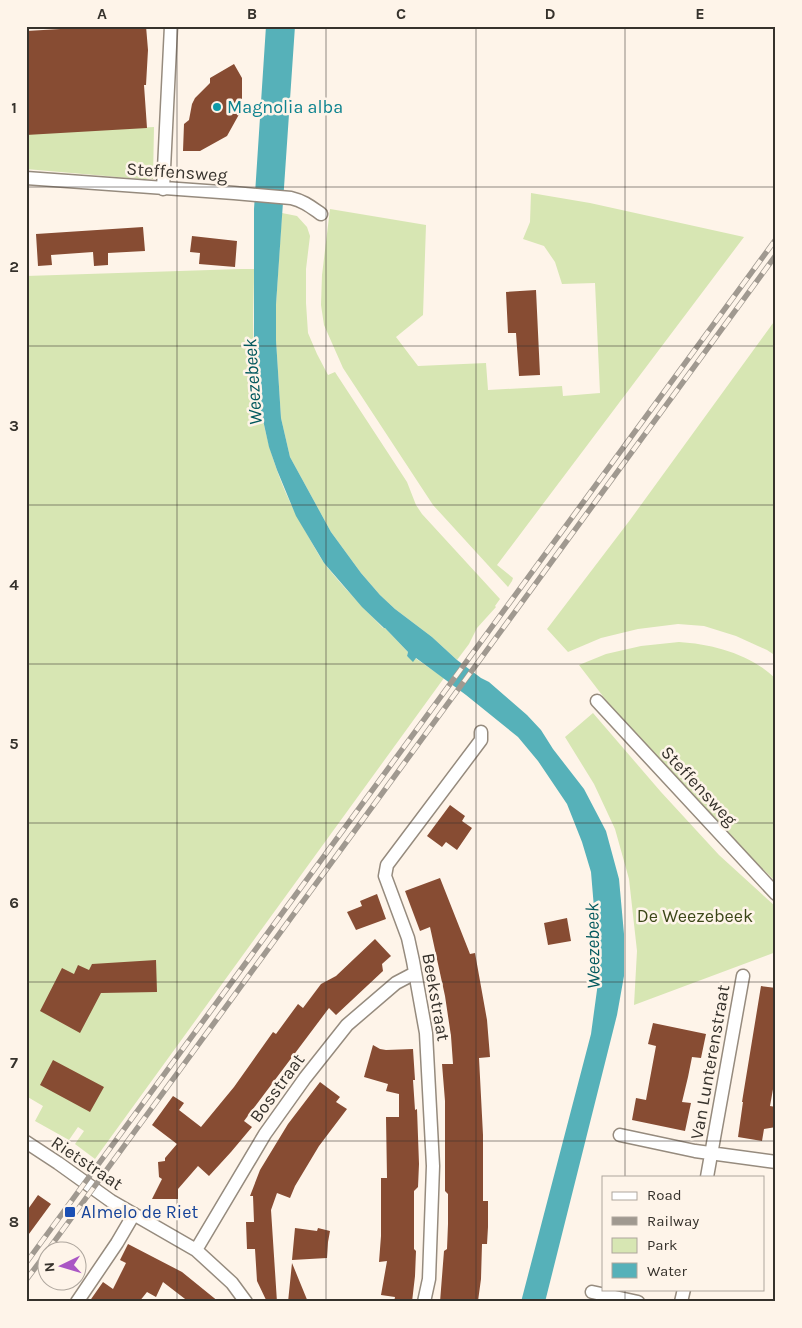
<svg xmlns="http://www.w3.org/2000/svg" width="802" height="1328" font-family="Karla,sans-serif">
	<rect width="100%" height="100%" fill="#fef4e9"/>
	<path fill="#d7e6b3" d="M154,127L153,179H140L26,169V133Z
		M531,193L590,203L744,237L497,565L513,578L512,581L508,587L433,505L343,368L324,325L321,305L322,275L330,209L426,225L423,315L396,337L418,366L486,363L488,390L562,386L563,396L600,393L595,283L562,284L555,262L544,246L523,239L530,222Z
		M282,213L297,216L307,227L310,236L306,269V303L308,333L317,354L328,375L335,372L407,482L416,505L422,514L500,599L495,606L496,607L477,628L469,644L457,660L432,637L395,609L380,595L361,573L331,532L290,457L281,418L276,340V305Z
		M241,269H254C254,296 252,322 254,349C257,414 273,477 307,534C312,543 318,554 324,563C342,586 363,607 383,628H385L408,652L407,656L413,661L415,658L444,678L95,1159L75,1144L84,1131L78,1127L69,1140L35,1121L43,1106L26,1096V276Z
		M776,319V656L767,650L736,636L704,626L678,624L638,629L601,638L568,652L547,629L630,520Z
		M679,642C712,644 751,654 776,679V882L733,840L612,708L579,665L606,654L641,646Z
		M593,713L661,792L719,855L776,907V952L634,1005L637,951L629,879L615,829L594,784L565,737Z"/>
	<path fill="#56b1b9" d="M266,26H295L276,305V340L281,418L290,457L331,532L361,573L380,595L395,609L432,637L457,660L481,678L489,682L527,715L541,730L553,749L584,789L606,831L619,879L624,934V976L617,1015L545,1302H521L591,1034L597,990V944L591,872L582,842L567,804L538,761L518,737L466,695L416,658L413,662L407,656L408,652L385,628H384L362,607L324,563L296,516L277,470L269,447L261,411L254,349V209Z"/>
	<path fill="#874c33" d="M112,26H146L148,50L146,85H144L147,128L26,135V31Z
		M234,64L242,78V109L227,136L200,151H183L184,124L189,120L192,104L195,98L210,83V78Z
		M143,227L145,251L108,253V265L94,266L93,252L51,255L52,265L38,266L36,234Z
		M192,236L237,241L235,267L199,264L200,253L190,252Z
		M536,290L540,375L519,376L516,333H508L506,292Z
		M450,805L465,816L462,821L472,828L457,850L446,842L442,847L427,836Z
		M440,878L470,954L475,953L487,1020L490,1057L479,1058L483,1135V1201H488V1227L487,1244H482L481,1279L478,1301L465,1300V1302H440L444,1251L447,1249L448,1224V1194L445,1191V1101L442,1064H453L451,1036L445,996L430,927L420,931L405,891Z
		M377,894L386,919L356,930L347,912L362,906L360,901Z
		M567,918L571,941L548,945L544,923Z
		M375,939L391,956L382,964L383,971L336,1015L329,1008L244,1121L252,1127L231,1152L209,1176L198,1166L178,1189V1199H152L162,1179L159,1177L158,1162L165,1161V1158L177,1144L152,1125L173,1096L184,1103L179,1110L201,1127L234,1087L273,1032L276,1034L298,1004L303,1008L321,984L336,976Z
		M156,960L157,992L101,993L80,1033L40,1011L62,968L74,974L78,965L89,970L92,964Z
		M761,986L776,988V1054L774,1066L775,1078L770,1106L776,1107V1127L764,1129L762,1141L738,1137L743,1102H742Z
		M653,1023L706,1034L701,1058L692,1057L688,1077L682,1102L691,1103L685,1131L632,1120L636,1098L646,1100L656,1046L648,1044Z
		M373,1045L380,1049L386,1050L413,1049L415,1080H413L415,1110L417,1109L419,1164L418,1187L414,1191V1249L416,1251L415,1276L412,1302H394L395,1297L381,1295L387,1261L379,1262L381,1236V1178H387L386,1117H399V1094L386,1091L388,1084L364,1077Z
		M53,1060L104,1087L90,1112L40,1085Z
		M320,1082L340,1097L336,1102L347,1109L319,1146L295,1186L290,1198L277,1193L271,1210L277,1302H267L257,1281L255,1249H247L246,1222H254L253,1196H250L260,1170L288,1124Z
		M38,1195L51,1204L26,1238V1212Z
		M295,1228L317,1231L318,1228L330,1231L328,1242L327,1258L292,1260Z
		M128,1244L182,1272L219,1302H189L163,1282L156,1297L147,1292L139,1302H89L103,1282L113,1289L126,1263L120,1260Z
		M292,1263L308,1302H288Z"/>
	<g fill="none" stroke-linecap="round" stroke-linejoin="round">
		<defs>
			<path id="street" d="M26,178L234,193L291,198C304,201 311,207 321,214
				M163,189L171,26
				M597,701L776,894
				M620,1135L695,1151L776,1162
				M26,1142L58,1163L111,1201L196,1250L232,1283L246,1302
				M707,1177L743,976
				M196,1250L265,1134L305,1078L347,1025L396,983L415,973
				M592,1292L638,1302
				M77,1302L117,1243L134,1214
				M424,1302L429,1279L433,1166L426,1033L413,961L408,938L385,876L387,865L481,740V732
				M681,1302L684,1289"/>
		</defs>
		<use href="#street" stroke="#968b7e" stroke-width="15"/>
		<use href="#street" stroke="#fff" stroke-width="12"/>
		<defs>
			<path id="rail" d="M48,1250L776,255
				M26,1263L776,239
				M26,1280L48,1251"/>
		</defs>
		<use href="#rail" stroke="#a09990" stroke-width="5.5"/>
		<use href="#rail" stroke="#fef4e9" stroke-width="4" stroke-dasharray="11" stroke-linecap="butt"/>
	</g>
	<path fill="none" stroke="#36322c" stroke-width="1" stroke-opacity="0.55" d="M177,26V1302M326,26V1302M476,26V1302M625,26V1177M26,187H776M26,346H776M26,505H776M26,664H776M26,823H776M26,982H776M26,1141H776M625,1289V1302"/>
	<circle fill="#0f9aa8" stroke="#fef4e9" stroke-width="2" cx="217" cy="107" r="5"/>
	<rect fill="#1a4fb4" stroke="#fef4e9" stroke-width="2" x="64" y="1206" width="12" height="12" rx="2.5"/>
	<g text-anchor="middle" stroke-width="5" stroke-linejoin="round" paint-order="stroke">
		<g font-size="18" fill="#0d838f" stroke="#fef4e9" text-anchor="start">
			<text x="227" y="113">Magnolia alba</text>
		</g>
		<g font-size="18" fill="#36322c" stroke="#fef4e9">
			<text transform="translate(177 172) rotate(4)" y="6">Steffensweg</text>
			<text transform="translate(699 786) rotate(47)" y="6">Steffensweg</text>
			<text transform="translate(436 997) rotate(80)" y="6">Beekstraat</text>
			<text transform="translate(710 1062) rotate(-80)" y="6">Van Lunterenstraat</text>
			<text transform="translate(277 1088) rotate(-54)" y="6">Bosstraat</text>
			<text transform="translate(87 1163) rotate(34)" y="6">Rietstraat</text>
		</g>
		<g font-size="18" fill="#3b4617" stroke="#fef4e9">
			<text x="695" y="922">De Weezebeek</text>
		</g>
		<g font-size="18" fill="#164399" stroke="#fef4e9" text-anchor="start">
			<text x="81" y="1218">Almelo de Riet</text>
		</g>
		<g font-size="19" font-style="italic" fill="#02585d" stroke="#fef4e9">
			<text transform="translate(252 382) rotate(-94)" y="7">Weezebeek</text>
			<text transform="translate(592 946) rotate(-91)" y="7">Weezebeek</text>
		</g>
	</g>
	<rect width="802" height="1328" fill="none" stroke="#fef4e9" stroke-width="55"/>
	<rect x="602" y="1176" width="162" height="115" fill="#fef4e9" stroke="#aea69d"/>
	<rect x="612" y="1192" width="25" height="8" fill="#ffffff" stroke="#aea69d"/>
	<text x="647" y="1200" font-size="15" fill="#36322c">Road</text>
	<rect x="612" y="1217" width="25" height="8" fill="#a09990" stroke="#aea69d"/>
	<text x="647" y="1226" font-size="15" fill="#36322c">Railway</text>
	<rect x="612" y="1238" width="25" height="15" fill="#d7e6b3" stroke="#aea69d"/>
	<text x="647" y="1250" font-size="15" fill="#36322c">Park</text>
	<rect x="612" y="1263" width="25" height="15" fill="#56b1b9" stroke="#aea69d"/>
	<text x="647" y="1276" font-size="15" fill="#36322c">Water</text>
	<g transform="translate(62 1266) rotate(265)"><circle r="24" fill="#fef4e9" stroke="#aea69d"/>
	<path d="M0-4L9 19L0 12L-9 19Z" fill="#aa56c4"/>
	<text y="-8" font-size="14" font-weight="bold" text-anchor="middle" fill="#36322c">N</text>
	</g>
	<rect x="28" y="28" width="746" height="1272" fill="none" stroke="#36322c" stroke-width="2"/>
	<g font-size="16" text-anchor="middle" font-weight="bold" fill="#36322c">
		<text x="102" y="19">A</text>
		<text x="252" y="19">B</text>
		<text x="401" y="19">C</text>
		<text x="550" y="19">D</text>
		<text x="700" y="19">E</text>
		<text x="14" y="113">1</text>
		<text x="14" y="272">2</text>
		<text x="14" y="431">3</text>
		<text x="14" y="590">4</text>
		<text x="14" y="749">5</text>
		<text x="14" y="908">6</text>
		<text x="14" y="1068">7</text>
		<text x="14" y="1227">8</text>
	</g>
</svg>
